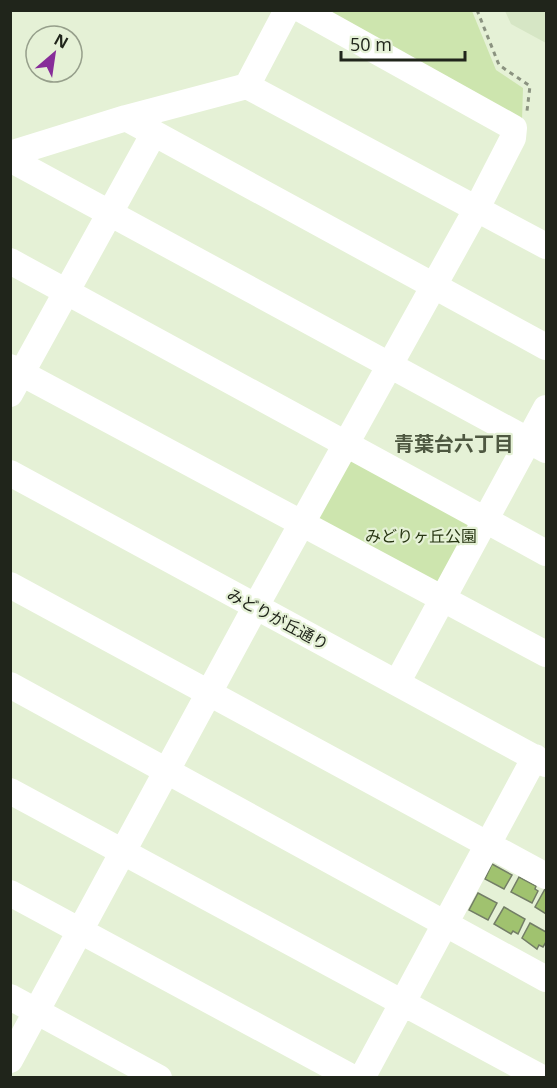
<svg xmlns="http://www.w3.org/2000/svg" width="557" height="1088" font-family="'Open Sans','Noto Sans JP',sans-serif">
	<rect width="100%" height="100%" fill="#e5f1d6"/>
	<path fill="#d6e6c5" d="M505,11H546V43L511,24Z"/>
	<path fill="#cde5ae" d="M320,11H472L496,70L523,88L522,120Z
		M356,459L471,520L442,584L320,523L318,516L349,461Z"/>
	<path fill="#a0c26f" stroke="#737e66" stroke-width="1.5" d="M492,864L512,875L504,889L485,879Z
		M519,877L536,886L535,889L538,891L532,903L511,892Z
		M545,889L546,890V914L535,907Z
		M478,893L497,903L488,920L469,910Z
		M504,907L525,919L518,934L513,931L511,934L494,924Z
		M530,923L546,932V942L543,947L539,945L537,949L522,938Z"/>
	<g fill="none" stroke-linecap="round" stroke-linejoin="round">
		<path stroke="#8b9380" stroke-width="3" stroke-dasharray="4.5 4.5" stroke-linecap="butt" d="M477,10L499,65L530,86L527,111"/>
		<path stroke="#fff" stroke-width="26" d="M247,86L546,246
			M126,118L546,347
			M10,154L126,118L247,86L287,10
			M10,159L546,450
			M10,261L546,553
			M10,367L546,654
			M10,394L154,133
			M10,473L546,764
			M10,585L546,876
			M397,683L546,408
			M10,685L546,979
			M10,791L542,1078
			M10,893L353,1078
			M10,997L159,1078
			M10,1060L256,606L477,208L513,138L514,128L302,10
			M362,1078L535,757"/>
	</g>
	<g text-anchor="middle" stroke-width="4.5" stroke-linejoin="round" paint-order="stroke">
		<g font-size="16" fill="#273512" stroke="#e5f1d6">
			<text x="421" y="542">みどりヶ丘公園</text>
		</g>
		<g font-size="16" fill="#20251b" stroke="#e5f1d6">
			<text transform="translate(278 619) rotate(28)" y="6">みどりが丘通り</text>
		</g>
		<g font-size="20" font-weight="bold" fill="#4e5841" stroke="#e5f1d6">
			<text x="454" y="451">青葉台六丁目</text>
		</g>
	</g>
	<rect width="557" height="1088" fill="none" stroke="#20251b" stroke-width="24"/>
	<g transform="translate(54 54) rotate(29)"><circle r="28" fill="#e5f1d6" stroke="#969f8b" stroke-width="1.5"/>
	<path d="M0-4.5L10 22L0 15L-10 22Z" fill="#872d99"/>
	<text y="-9" font-size="16" font-weight="bold" text-anchor="middle" fill="#20251b">N</text>
	</g>
	<path d="M341 51v9h124v-9" fill="none" stroke="#20251b" stroke-width="3"/>
	<text x="350" y="51" font-size="18" fill="#20251b" stroke="#e5f1d6" stroke-width="4.5" paint-order="stroke">50 m</text>
</svg>
